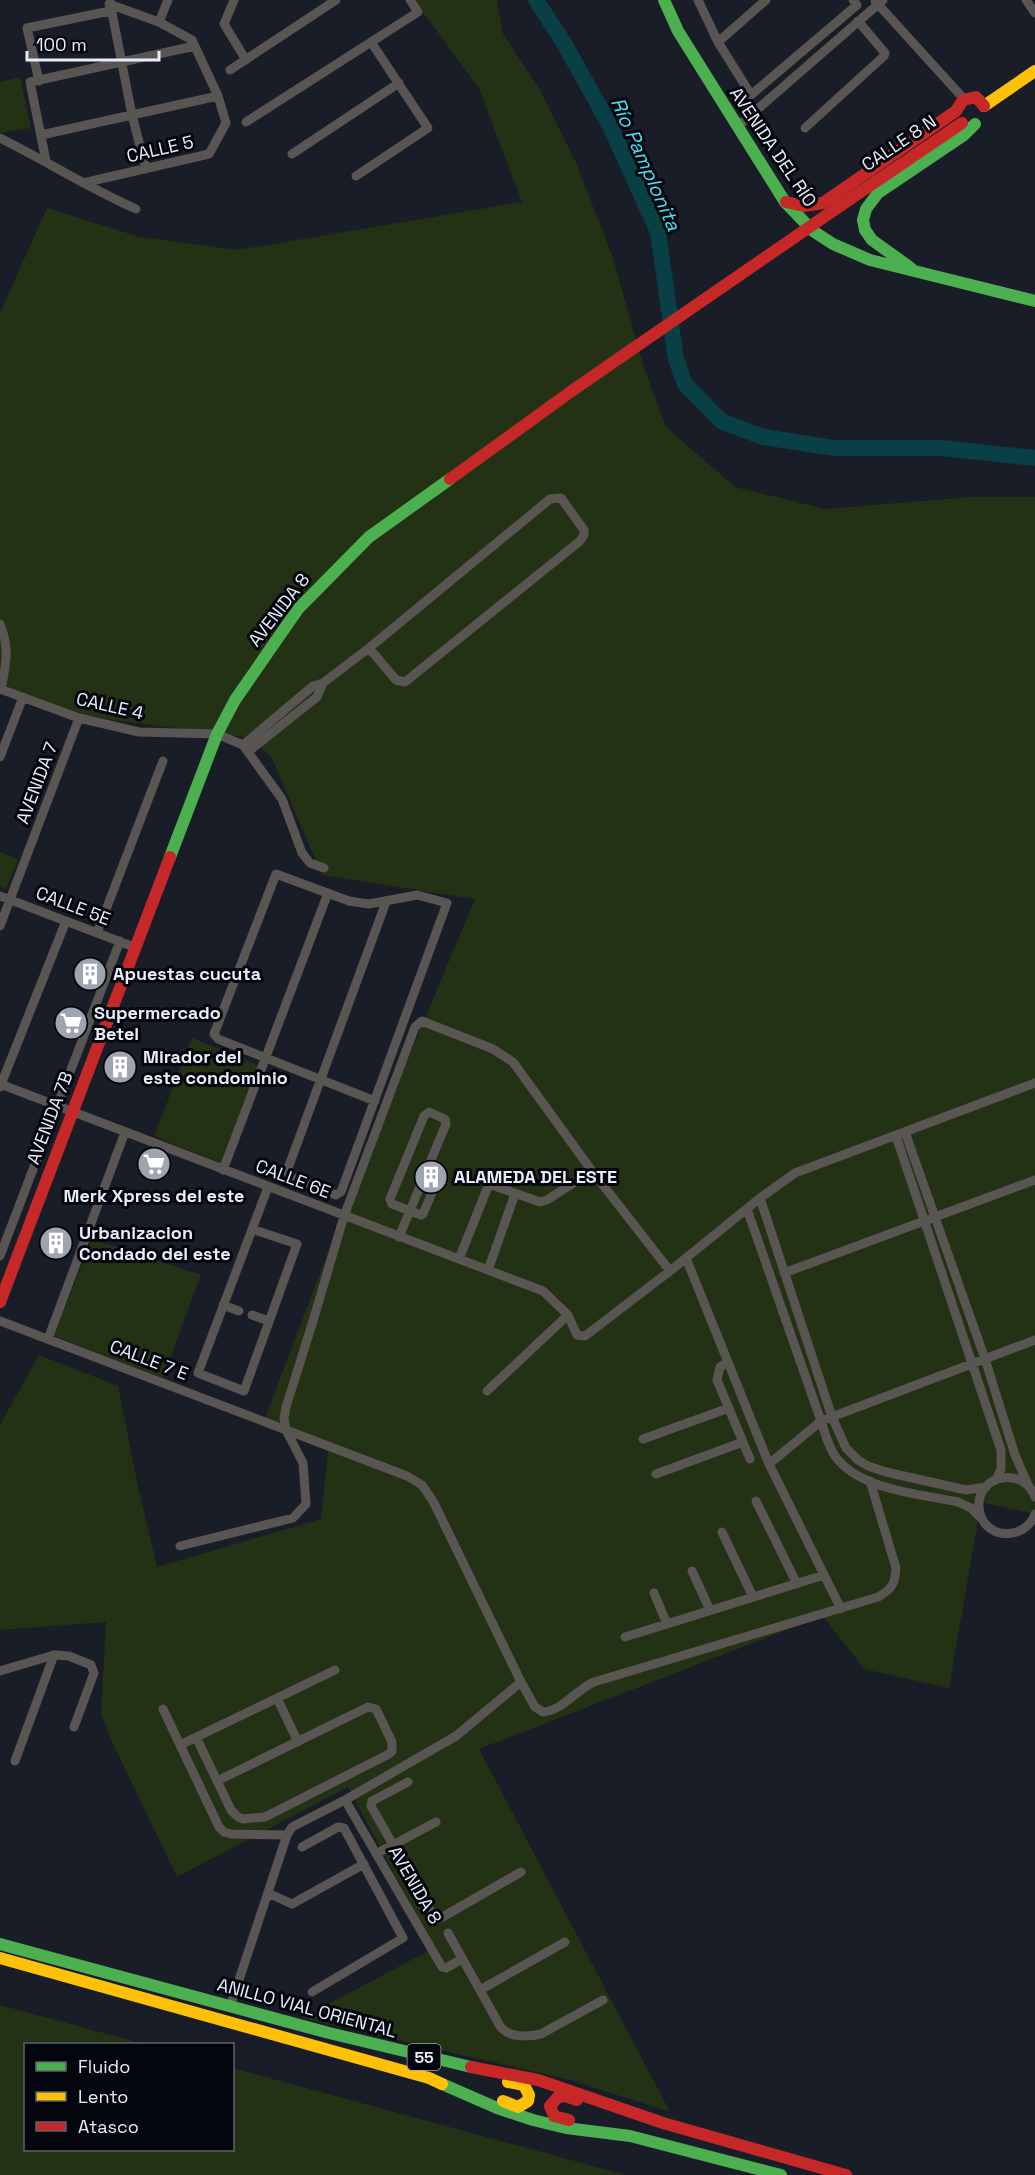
<svg xmlns="http://www.w3.org/2000/svg" width="1035" height="2175" font-family="'Space Grotesk',sans-serif">
	<rect width="100%" height="100%" fill="#191d27"/>
	<path fill="#233214" d="M414,0H497L503,34L540,90L576,163L612,255L645,371L666,427L735,487L825,509L972,497H1035V1514L981,1502L949,1688L864,1669L823,1616L479,1749L670,2112L567,2079L302,2018L434,1948L348,1787L177,1877L115,1748L101,1714L106,1622L0,1630V1425L39,1355L118,1386L137,1482L157,1567L321,1519L328,1451L262,1426L338,1226L475,899L322,875L271,756L246,737L81,716L0,684V313L47,208L140,237L237,250L522,202L479,88Z
		M20,77L31,128L0,133V82Z
		M0,852L18,859L6,889L0,886Z
		M192,1038L260,1066L222,1164L154,1136Z
		M92,1239L201,1275L163,1378L54,1336Z
		M0,2005L144,2044H26V2150H232L233,2068L626,2175H0Z"/>
	<g fill="none" stroke-linecap="round" stroke-linejoin="round">
		<path stroke="#084045" stroke-width="16" d="M536,0L564,43L610,126L658,232L676,359L685,384L721,421L763,437L834,448H942L1035,458"/>
		<path stroke="#595552" stroke-width="9" d="M234,0L224,24L246,60
			M698,0L718,42L751,95L857,5L853,0
			M1026,0L1035,13
			M875,1L964,99
			M110,2L132,115L146,169
			M159,22L168,0
			M718,42L766,0
			M230,70L336,0
			M39,81L27,28L110,11
			M246,122L418,12L410,0
			M737,127L883,0
			M805,128L884,56L885,53L858,21
			M41,135L218,96
			M0,138C46,161 89,188 136,209
			M292,154L399,83
			M46,161L30,82L195,46
			M356,176L428,128L371,42
			M83,183L209,154L226,123L218,96L192,40L159,22L109,4
			M0,624C10,649 6,664 1,689
			M0,689L79,718L139,732L217,734L243,745L282,799L302,853L310,863L324,868
			M243,745L313,686L323,683L369,648L550,499L561,498L584,530V535L580,541L405,682L396,680L369,648
			M249,751L317,697L323,683
			M0,757L23,697
			M0,896L134,947
			M0,926L79,718
			M97,933L163,761
			M0,1084L543,1291L568,1315L577,1335L585,1336L670,1271L760,1198L795,1173L1035,1083
			M0,1087L66,921
			M375,1101L218,1039L214,1034L276,874L349,901L369,904L417,895L447,903L341,1192L336,1195L290,1177L287,1171L386,902
			M905,1132L985,1359L1015,1455L1029,1487
			M896,1136L1001,1450V1469L996,1480
			M223,1170L328,893
			M592,1171L670,1271
			M760,1198L832,1417L846,1448L858,1460L868,1466L886,1472L966,1490L986,1487
			M747,1209L821,1421C825,1433 828,1446 835,1456C859,1490 920,1494 958,1502L971,1508L981,1518
			M252,1229L297,1244L244,1391L198,1373L268,1187
			M399,1237L446,1124L445,1119L429,1112L424,1116L390,1199L392,1204L421,1215L423,1214L434,1188L433,1184L424,1180
			M0,1256L120,941
			M686,1258L769,1464L841,1609
			M488,1270L515,1194
			M784,1273L1035,1180
			M223,1305L239,1311
			M252,1315L269,1321
			M0,1321L407,1476L422,1485L433,1501L521,1682L535,1707L543,1712C562,1711 577,1689 594,1682L878,1597C892,1589 895,1584 896,1568L870,1481
			M48,1339L125,1132
			M728,1362L720,1367L717,1380L750,1459
			M487,1391L568,1315
			M643,1439L729,1408
			M769,1464L821,1421L1035,1340
			M656,1474L743,1442
			M1035,1497C1024,1466 976,1474 979,1508C982,1540 1025,1542 1035,1514
			M756,1501L797,1584
			M722,1532L753,1597
			M180,1546L293,1518L306,1504L303,1463L286,1430L284,1418L286,1407L313,1321L344,1216L415,1027L422,1021L493,1049L513,1062L592,1171L547,1200L540,1202L489,1184L459,1259
			M692,1571L710,1610
			M654,1593L667,1624
			M625,1637L824,1575
			M0,1671L54,1655L69,1656L91,1665L94,1673L74,1727
			M277,1698L298,1742
			M163,1709L219,1827L224,1832L231,1834L287,1835
			M196,1737L231,1810L238,1817L243,1819L265,1817L389,1754L392,1751V1742L376,1709L368,1707L217,1781
			M180,1745L335,1670
			M15,1761L54,1655
			M408,1782L372,1801L371,1806L434,1917L439,1919L521,1872
			M345,1800L442,1967L446,1968L462,1959
			M302,1847L338,1827L344,1828L403,1938L312,1992
			M376,1854L436,1822
			M268,1893L292,1904L364,1864
			M448,1933L500,2026C508,2038 528,2037 541,2034L603,2000
			M480,1990L565,1942
			M230,2007L287,1835L292,1827L345,1800L456,1736L521,1682"/>
		<path stroke="#4caf50" stroke-width="12" d="M664,0L678,31L785,202L813,231L833,244L870,260L1035,301
			M911,268L872,240L865,230L863,220L866,209L878,193L964,135L975,124
			M170,857L217,734L235,700L298,609L369,537L450,479
			M0,1944L329,2033L471,2067
			M442,2084L497,2108L533,2120L566,2128L630,2136L781,2175"/>
		<path stroke="#ffc107" stroke-width="12" d="M984,106L1035,71
			M0,1958L429,2078L442,2084
			M503,2101L518,2107L528,2101L529,2095L524,2085L508,2082"/>
		<path stroke="#c62828" stroke-width="12" d="M786,202L804,206L823,203L956,111L963,100L976,97L984,106
			M837,208L962,123
			M450,479L573,390
			M0,1302L170,857
			M471,2067L538,2080L663,2123L846,2175
			M569,2120L554,2116L550,2106L558,2097L565,2096L577,2100"/>
		<path stroke="#c62828" stroke-width="12" d="M573,390L837,208"/>
	</g>
	<defs>
		<symbol id="building-disc" viewBox="-11 -11 22 22"><circle r="9.5" fill="#9fa4b1" stroke="#04060d"/><path d="M-4-6H4V6H1V3H-1V6H-4ZM-2.5-4.3h1.7v1.8h-1.7ZM.8-4.3h1.7v1.8H.8ZM-2.5-1h1.7V.8h-1.7ZM.8-1h1.7V.8H.8Z" fill="#fff"/></symbol>
		<symbol id="supermarket-disc" viewBox="-11 -11 22 22"><circle r="9.5" fill="#9fa4b1" stroke="#04060d"/><path d="M-6-5.5h2.5l.6 2H6L4.5 2H-2.5L-4.4-4H-6ZM-1.5 3.2a1.3 1.3 0 1 0 .1 0ZM3 3.2a1.3 1.3 0 1 0 .1 0Z" fill="#fff"/></symbol>
	</defs>
	<g fill-rule="evenodd">
		<use href="#building-disc" x="71" y="955" width="38" height="38"/>
		<use href="#supermarket-disc" x="52" y="1004" width="38" height="38"/>
		<use href="#building-disc" x="101" y="1048" width="38" height="38"/>
		<use href="#supermarket-disc" x="135" y="1145" width="38" height="38"/>
		<use href="#building-disc" x="412" y="1158" width="38" height="38"/>
		<use href="#building-disc" x="37" y="1224" width="38" height="38"/>
	</g>
	<g text-anchor="middle" stroke-width="6" stroke-linejoin="round" paint-order="stroke">
		<rect fill="#04060d" stroke="#a3a8b4" stroke-width="1.5" x="407.5" y="2044" width="33" height="26" rx="4.5"/>
		<g font-size="16" font-weight="bold" fill="#e7edfb">
			<text x="424" y="2063">55</text>
		</g>
		<g font-size="18" fill="#e7edfb" stroke="#04060d">
			<text transform="translate(899 143) rotate(-34)" y="6">CALLE 8 N</text>
			<text transform="translate(773 147) rotate(56)" y="6">AVENIDA DEL RÍO</text>
			<text transform="translate(160 149) rotate(-13)" y="6">CALLE 5</text>
			<text transform="translate(279 610) rotate(-52)" y="6">AVENIDA 8</text>
			<text transform="translate(110 706) rotate(13)" y="6">CALLE 4</text>
			<text transform="translate(37 783) rotate(-69)" y="6">AVENIDA 7</text>
			<text transform="translate(73 906) rotate(21)" y="6">CALLE 5E</text>
			<text transform="translate(50 1118) rotate(-69)" y="6">AVENIDA 7B</text>
			<text transform="translate(293 1179) rotate(21)" y="6">CALLE 6E</text>
			<text transform="translate(149 1360) rotate(21)" y="6">CALLE 7 E</text>
			<text transform="translate(415 1885) rotate(60)" y="6">AVENIDA 8</text>
			<text transform="translate(307 2008) rotate(15)" y="6">ANILLO VIAL ORIENTAL</text>
		</g>
		<g font-size="18" font-weight="bold" fill="#e7edfb" stroke="#04060d" text-anchor="start">
			<text x="113" y="980">Apuestas cucuta</text>
			<text x="94" y="1019">Supermercado<tspan x="94" dy="21">Betel</tspan></text>
			<text x="143" y="1063">Mirador del<tspan x="143" dy="21">este condominio</tspan></text>
			<text x="454" y="1183">ALAMEDA DEL ESTE</text>
			<text x="154" y="1202" text-anchor="middle">Merk Xpress del este</text>
			<text x="79" y="1239">Urbanizacion<tspan x="79" dy="21">Condado del este</tspan></text>
		</g>
		<g font-size="20" font-style="italic" fill="#49e0ef" stroke="#04060d">
			<text transform="translate(646 164) rotate(66)" y="7">Río Pamplonita</text>
		</g>
	</g>
	<rect x="24" y="2043" width="210" height="108" fill="#04060d" stroke="#5f626c" stroke-width="1.5"/>
	<rect x="36" y="2062" width="30" height="9" fill="#4caf50" stroke="#5f626c" stroke-width="1.5"/>
	<text x="78" y="2073" font-size="18" fill="#e7edfb">Fluido</text>
	<rect x="36" y="2092" width="30" height="9" fill="#ffc107" stroke="#5f626c" stroke-width="1.5"/>
	<text x="78" y="2103" font-size="18" fill="#e7edfb">Lento</text>
	<rect x="36" y="2122" width="30" height="9" fill="#c62828" stroke="#5f626c" stroke-width="1.5"/>
	<text x="78" y="2133" font-size="18" fill="#e7edfb">Atasco</text>
	<path d="M27 51v9h132v-9" fill="none" stroke="#e7edfb" stroke-width="3"/>
	<text x="36" y="51" font-size="18" fill="#e7edfb" stroke="#04060d" stroke-width="4.5" paint-order="stroke">100 m</text>
</svg>
